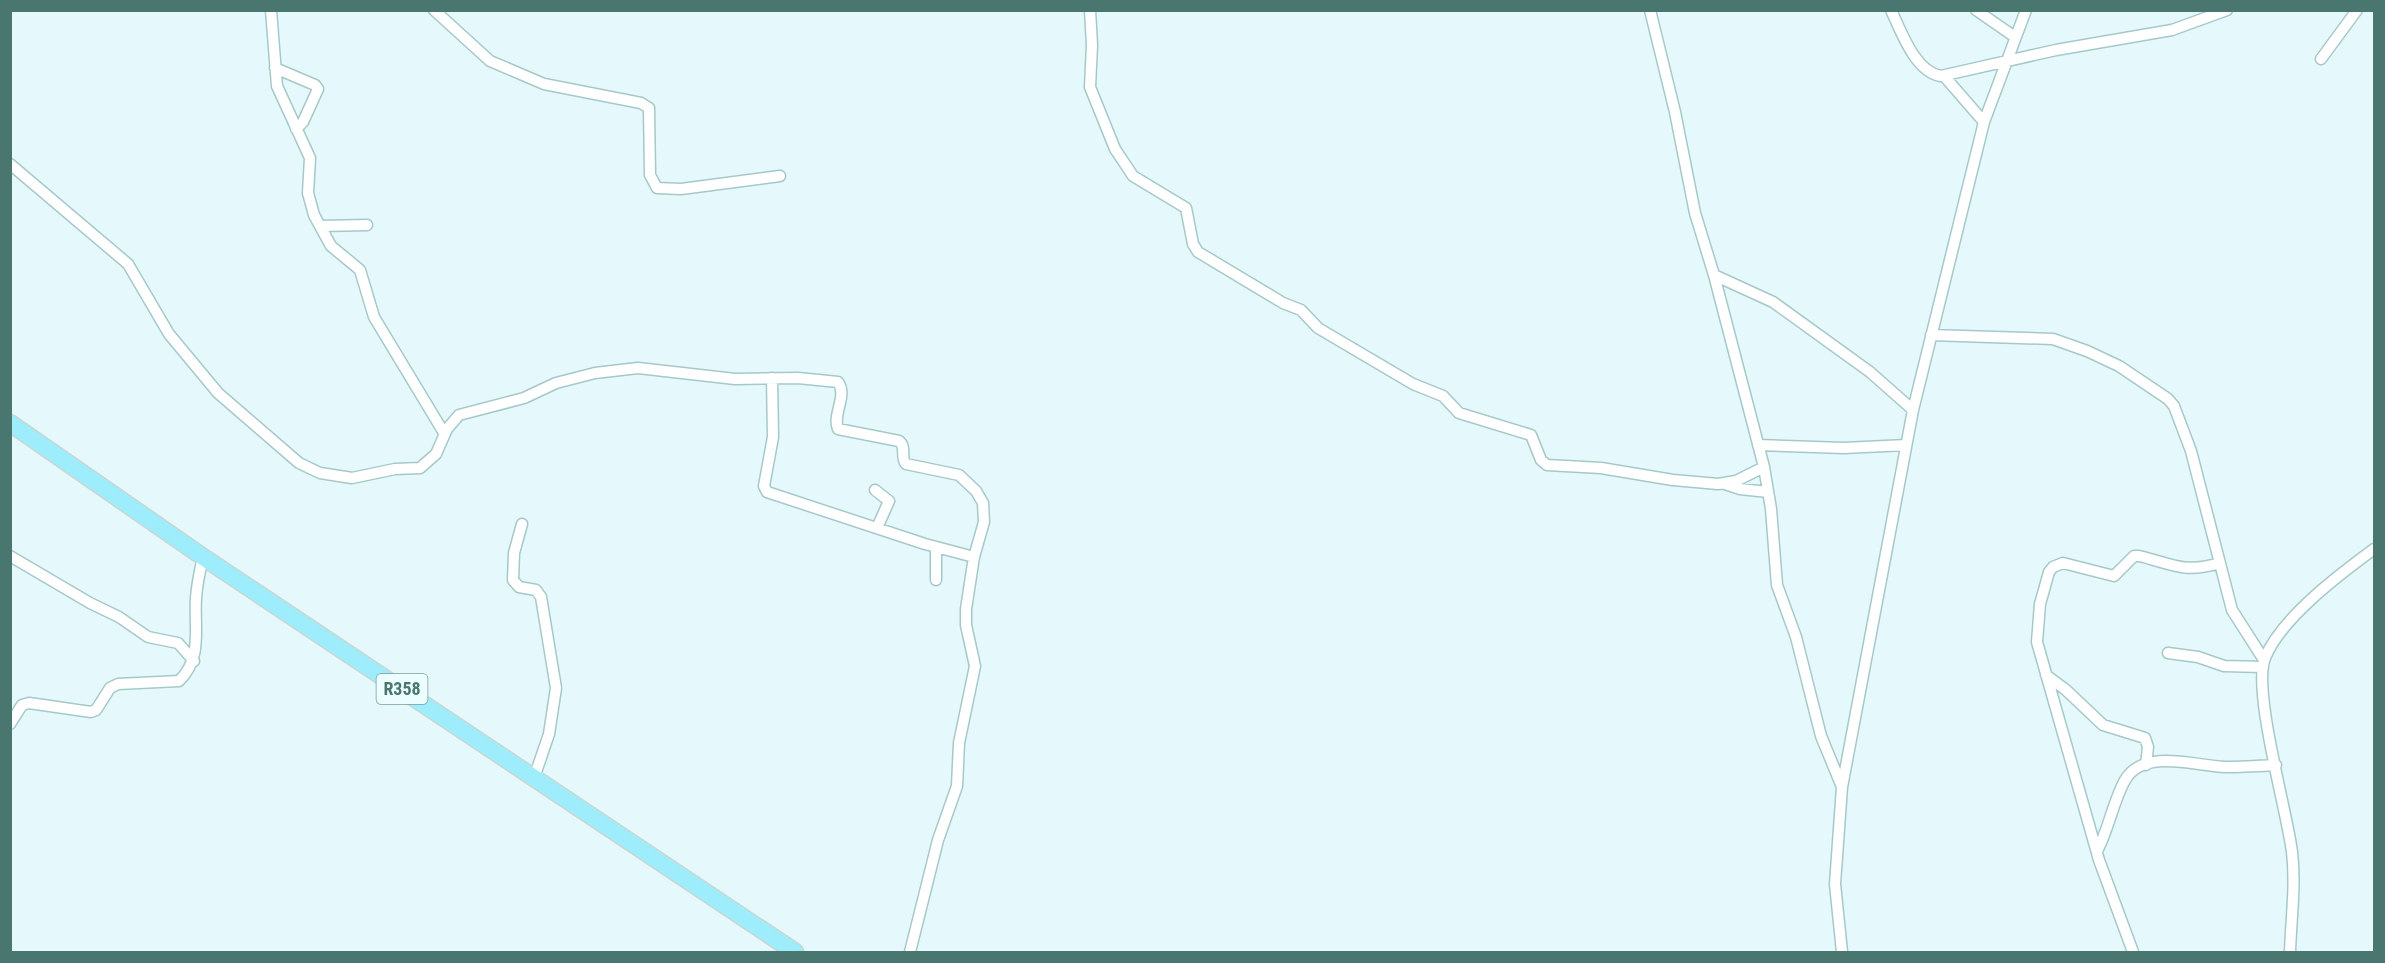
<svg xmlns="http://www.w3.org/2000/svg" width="2385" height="963" font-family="'Roboto Condensed',sans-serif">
	<rect width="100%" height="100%" fill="#e5f9fc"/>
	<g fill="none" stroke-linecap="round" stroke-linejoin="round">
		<defs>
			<path id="street" d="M271,10L277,86L310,158L308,193L314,215L331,246L360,270L374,317L444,433
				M434,10L490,61L544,84L641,103L649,108L650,175L657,188L681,189L780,176
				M1090,10L1092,45L1090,87L1115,149L1133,176L1186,208L1193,244L1198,252L1283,303L1301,310L1318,328L1413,384L1443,396L1459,413L1531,435L1541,460L1547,465L1601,468L1673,480L1718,484L1736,481L1764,467
				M1650,10L1675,112L1695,213L1714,275L1764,467L1771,509L1777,585L1796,637L1821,736L1842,787
				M1891,10C1901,31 1915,72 1941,76L2056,50L2172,30L2227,10
				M1976,10L2015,37
				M2321,59L2357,10
				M275,68L315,85L318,89L303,122L296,129
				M1944,76L1984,122
				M10,164L128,264L169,334L218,393L299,463L320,473L352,478L395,469L420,468L436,454L447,429L459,415L524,398L556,383L595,373L638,368L735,379L798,378L838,382C848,396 832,414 838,429L899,441C907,447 900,458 906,464L959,475L976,491L983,503L984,522L974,557L966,609V625L975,666L959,743L957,786L938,840L910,952
				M321,226L367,225
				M1714,275L1773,302L1870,372L1913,410
				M1931,335L2053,339L2087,351L2119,366L2168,399L2174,406L2191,451L2232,610L2264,660
				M772,378L773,437L764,486L767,492L925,544L974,557
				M1758,445L1844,448L1906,445
				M1725,484L1740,489L1768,492
				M875,490L889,501L877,528
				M522,524L514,553L513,580L519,587L536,590L541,597L556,688L549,734L534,778
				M10,556L90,603L119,617L148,637L178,643L194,661
				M936,580V547
				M2168,653L2198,657L2224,666L2263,667
				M2046,675L2066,690L2103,725L2145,738L2148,747L2146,765
				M10,724L22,705L29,703L91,712L96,710L110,688L118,684L179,681C203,658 194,628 196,598C197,584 200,570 203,557
				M2097,851C2109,829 2115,794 2127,777C2147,749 2196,766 2225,767C2242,767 2259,766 2276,765
				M1842,952L1835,884L1842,787L1913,410L1984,122L2026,10
				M2133,952L2099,860L2037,642L2040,604L2049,572L2053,567L2063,563L2114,576L2134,556H2139C2173,564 2183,574 2220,563
				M2290,952C2291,919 2296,885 2292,852C2287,811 2252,690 2265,658C2281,618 2340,574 2374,549"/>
			<path id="primary" d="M10,423L203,557L795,952"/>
		</defs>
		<use href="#street" stroke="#a6c9c8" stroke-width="13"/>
		<use href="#primary" stroke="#c9d6d4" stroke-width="19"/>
		<use href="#street" stroke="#fff" stroke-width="10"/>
		<use href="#primary" stroke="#9dedfc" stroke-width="16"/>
	</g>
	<g text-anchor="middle" stroke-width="6" stroke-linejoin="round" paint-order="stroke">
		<rect fill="#ecfdff" stroke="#7b9e9b" stroke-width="1.5" x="376.5" y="674" width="51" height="30" rx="4.5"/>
		<g font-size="18" font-weight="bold" fill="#4a7670">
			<text x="402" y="695">R358</text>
		</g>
	</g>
	<rect width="2385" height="963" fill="none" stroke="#4a7670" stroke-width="24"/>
</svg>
